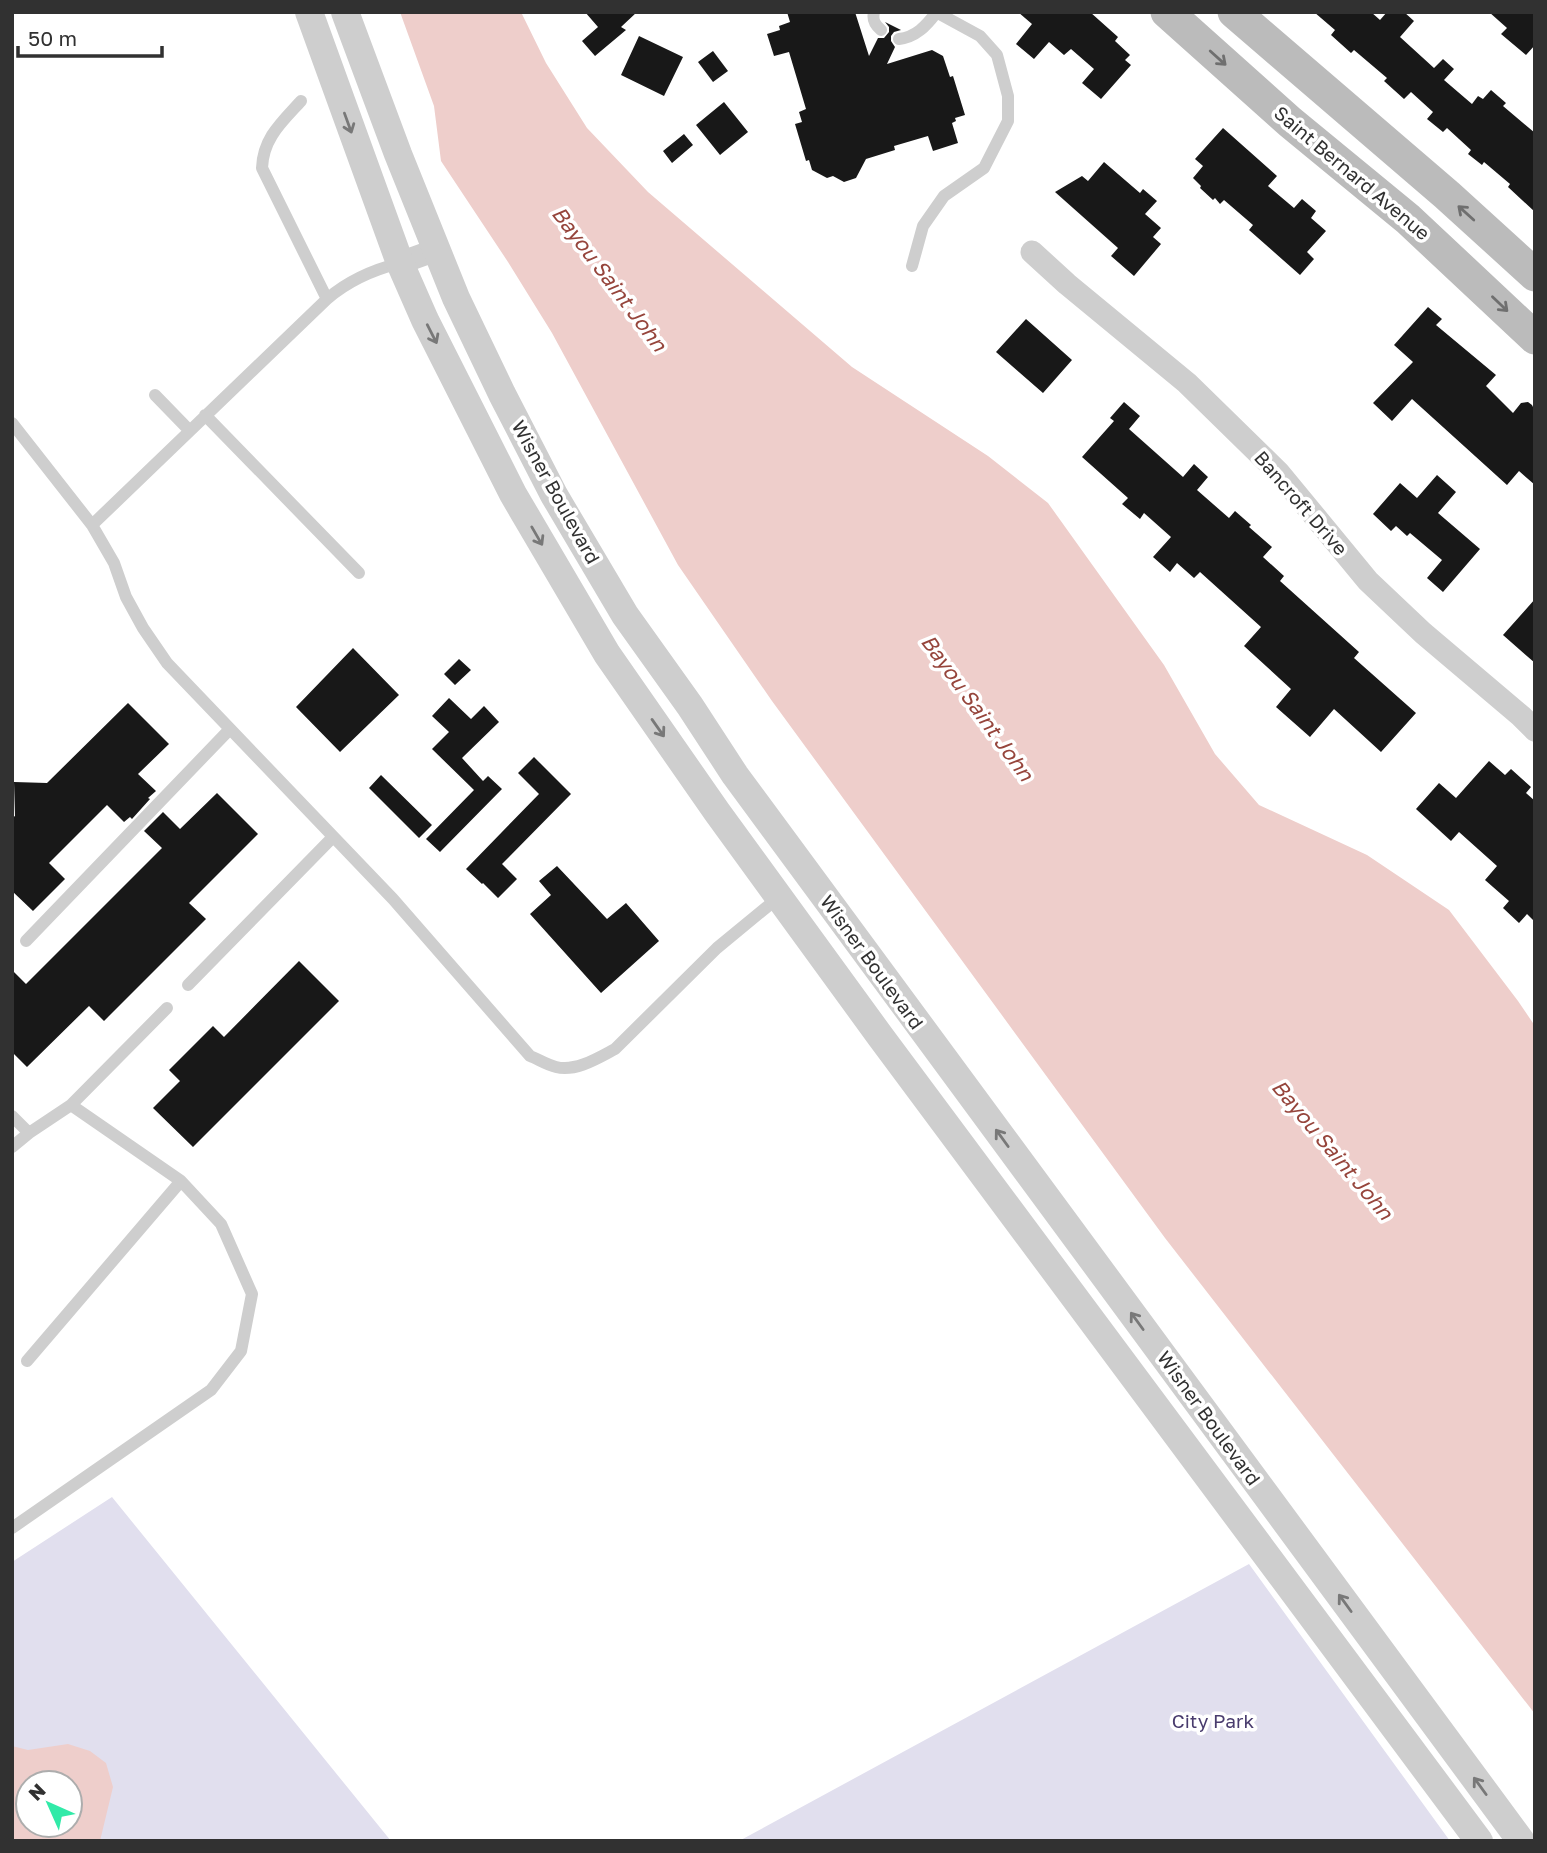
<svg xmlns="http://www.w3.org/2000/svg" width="1547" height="1853" font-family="'Golos Text',sans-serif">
	<rect width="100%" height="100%" fill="#fff"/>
	<path fill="#e1dfee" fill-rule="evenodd" d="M112,1497L391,1841H12V1562ZM28,1783H70V1825H28Z
		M1249,1564L1450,1841H739Z"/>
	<path fill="#eececb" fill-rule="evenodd" d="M400,12H521L546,63L587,128L648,192L852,367L988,456L1048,503L1164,665L1215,754L1259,805L1367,855L1449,910L1518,1001L1535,1026V1714L1165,1238L772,701L678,565L552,333L508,262L441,161L434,106Z
		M68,1744L90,1751L106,1763L113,1787L100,1841H12V1746L28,1750ZM28,1783H70V1825H28Z"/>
	<path fill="#181818" d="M585,12H637L621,27L626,30L595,56L582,41L598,27Z
		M787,12H855L869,56L878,38H884L889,32V27L885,22L901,30L894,32L891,36V41L895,47L887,64L932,50L943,56L950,77L953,76L965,115L955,118L956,121L952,123L958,143L933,151L928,136L894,146L895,150L866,159L856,178L844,182L833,176L827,178L812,170L809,160L806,161L795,124L802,122L799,112L806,109L789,52L774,56L767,34L780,30L779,26L790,22Z
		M1018,12H1090L1118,37L1115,41L1130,55L1125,60L1131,65L1101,99L1082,83L1094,69L1071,49L1064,55L1049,42L1034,59L1016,44L1032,24Z
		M1314,12H1371L1380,20L1387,12H1404L1414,21L1400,37L1434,68L1443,59L1454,69L1444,80L1472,104L1478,96L1483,99L1491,90L1506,103L1503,106L1535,133V212L1508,187L1510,184L1484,162L1482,165L1468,154L1471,150L1447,128L1443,132L1427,119L1433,112L1411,92L1404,99L1384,81L1387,78L1354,50L1351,53L1331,35L1335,30Z
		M1489,12H1535V45L1526,55L1501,34L1507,28Z
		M639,36L683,57L664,96L621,75Z
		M713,51L728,71L713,82L698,62Z
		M724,102L748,132L720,155L696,125Z
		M1223,128L1277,176L1268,186L1294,208L1302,199L1316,211L1311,218L1326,231L1307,252L1314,259L1300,275L1249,230L1253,225L1224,200L1220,204L1215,198L1213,200L1200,188L1201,186L1193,178L1203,166L1195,159Z
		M684,134L693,145L672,163L663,151Z
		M1104,162L1140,193L1143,189L1157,201L1145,214L1161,228L1153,237L1161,244L1134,276L1111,256L1118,248L1055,192L1082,176L1088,181Z
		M1428,307L1442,319L1436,325L1496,375L1486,386L1513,413L1521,403L1528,402L1532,405L1535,411V485L1519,471L1507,485L1412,399L1392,421L1373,403L1413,362L1394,345Z
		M1026,319L1072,360L1043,393L996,352Z
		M1124,402L1140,416L1129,429L1183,477L1194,464L1208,477L1197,490L1229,518L1235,511L1251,525L1249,527L1272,547L1263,557L1284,576L1280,581L1359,652L1354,658L1416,713L1381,752L1334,709L1310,737L1276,707L1291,689L1244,646L1261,627L1200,572L1194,578L1177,563L1170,572L1153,557L1171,537L1144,513L1140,519L1122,504L1128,498L1082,457L1114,421L1110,418Z
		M1437,475L1456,492L1438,513L1480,549L1443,592L1427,578L1442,560L1410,533L1407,536L1396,526L1391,531L1373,514L1400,483L1417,498Z
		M1535,599V663L1503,635Z
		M353,648L399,695L340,752L296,707Z
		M459,659L471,670L455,685L444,674Z
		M449,698L471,719L484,706L499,722L462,758L483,781L488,776L502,789L440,852L426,839L474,790L432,749L449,732L432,716Z
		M128,703L169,744L138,774L156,791L148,798L150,799L132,819L130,817L124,822L107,805L49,863L65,879L33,911L12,891V818L15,816L14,782L47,783Z
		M534,757L571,794L502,864L517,879L498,898L483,883L482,884L466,869L539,794L518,773Z
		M1489,761L1505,775L1511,769L1531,787L1526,793L1535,801V922L1527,914L1519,923L1503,908L1509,901L1485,880L1497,866L1459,832L1451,841L1416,809L1439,783L1456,798Z
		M381,775L432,825L419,838L369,788Z
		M217,793L258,834L189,903L206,919L104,1021L89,1006L27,1067L12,1052V970L26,984L162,848L144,831L163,812L180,829Z
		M557,866L607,919L626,903L659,941L601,993L530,914L551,895L539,881Z
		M299,961L339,1001L193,1147L153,1108L180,1081L169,1070L213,1026L224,1037Z"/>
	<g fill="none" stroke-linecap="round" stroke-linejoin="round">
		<path stroke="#cecece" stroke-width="12" d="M874,12C872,20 875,25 881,30
			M899,39C916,37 926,26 936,13
			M301,101C282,122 263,138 262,168L327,299
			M400,263C372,270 349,280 327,299L92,525L114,563L126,597L143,628L167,663L393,899L530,1056C538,1059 547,1065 556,1067C576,1072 598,1058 615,1049L717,948L779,897
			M912,266L923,226L944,196L984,168L1008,121V96L997,55L980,36L936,12
			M155,395L189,430
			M205,415L359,573
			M12,423L92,525
			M26,941L230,729
			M188,985L333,837
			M71,1105L167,1008
			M12,1116L29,1133L71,1105L181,1181L27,1361
			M12,1147L29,1133
			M12,1528L211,1390L241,1351L252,1294L221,1224L181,1181"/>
		<path stroke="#cecece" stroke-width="23" d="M1032,252L1067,284L1187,383L1279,473L1368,581L1423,633L1521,716L1535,730
			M400,263L436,250"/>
		<path stroke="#cecece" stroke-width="28" d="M309,12L400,263L425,320L513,494L607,654L717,812L880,1036L1479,1841
			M345,12L398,154L456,298L502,394L554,495L625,615L690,706L735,775L1521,1841"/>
		<path stroke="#bbb" stroke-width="33" d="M1167,12L1290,122L1408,219L1535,338
			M1234,12L1447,195L1535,275"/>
	</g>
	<defs><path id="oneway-shaft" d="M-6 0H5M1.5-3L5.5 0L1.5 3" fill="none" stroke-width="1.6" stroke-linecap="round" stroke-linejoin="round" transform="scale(1.75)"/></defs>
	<g stroke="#6f6f6f">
		<use href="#oneway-shaft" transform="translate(1218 58) rotate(42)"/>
		<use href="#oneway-shaft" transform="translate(1466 213) rotate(-138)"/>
		<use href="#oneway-shaft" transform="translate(1500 304) rotate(44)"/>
	</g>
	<g stroke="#787878">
		<use href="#oneway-shaft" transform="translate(348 123) rotate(70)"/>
		<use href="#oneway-shaft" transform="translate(432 334) rotate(63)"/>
		<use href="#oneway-shaft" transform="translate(537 536) rotate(60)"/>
		<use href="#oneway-shaft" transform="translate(658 728) rotate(55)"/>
		<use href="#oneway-shaft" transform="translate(1002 1138) rotate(-126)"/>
		<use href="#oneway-shaft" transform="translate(1137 1321) rotate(-126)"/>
		<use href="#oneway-shaft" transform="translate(1345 1603) rotate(-126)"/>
		<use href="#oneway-shaft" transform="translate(1480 1786) rotate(-126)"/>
	</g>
	<g text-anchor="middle" stroke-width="7" stroke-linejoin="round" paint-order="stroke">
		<g font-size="19" fill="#313131" stroke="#fff">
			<text transform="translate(1352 173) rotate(40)" y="7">Saint Bernard Avenue</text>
			<text transform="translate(556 492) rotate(61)" y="7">Wisner Boulevard</text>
			<text transform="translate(1301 503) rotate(49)" y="7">Bancroft Drive</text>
			<text transform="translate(872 962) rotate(54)" y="7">Wisner Boulevard</text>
			<text transform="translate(1209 1418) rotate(54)" y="7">Wisner Boulevard</text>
		</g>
		<g font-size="19" fill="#493c6e" stroke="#fff">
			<text x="1213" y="1728">City Park</text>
		</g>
		<g font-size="21" font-style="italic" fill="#96453c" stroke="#fff">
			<text transform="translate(609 279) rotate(53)" y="7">Bayou Saint John</text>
			<text transform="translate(977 708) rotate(54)" y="7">Bayou Saint John</text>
			<text transform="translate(1332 1150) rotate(50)" y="7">Bayou Saint John</text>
		</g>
	</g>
	<rect width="1547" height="1853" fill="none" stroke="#313131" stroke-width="28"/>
	<g transform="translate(49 1804) rotate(315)"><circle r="33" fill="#ffffff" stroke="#adadad" stroke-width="2"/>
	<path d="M0-5L12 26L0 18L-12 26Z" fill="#31eaa8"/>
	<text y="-10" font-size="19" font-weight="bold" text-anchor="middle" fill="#313131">N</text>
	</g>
	<path d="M18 46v10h144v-10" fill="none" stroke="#313131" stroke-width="3.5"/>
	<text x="28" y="46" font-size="21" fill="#313131" stroke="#ffffff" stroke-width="5" paint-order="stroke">50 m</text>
</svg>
